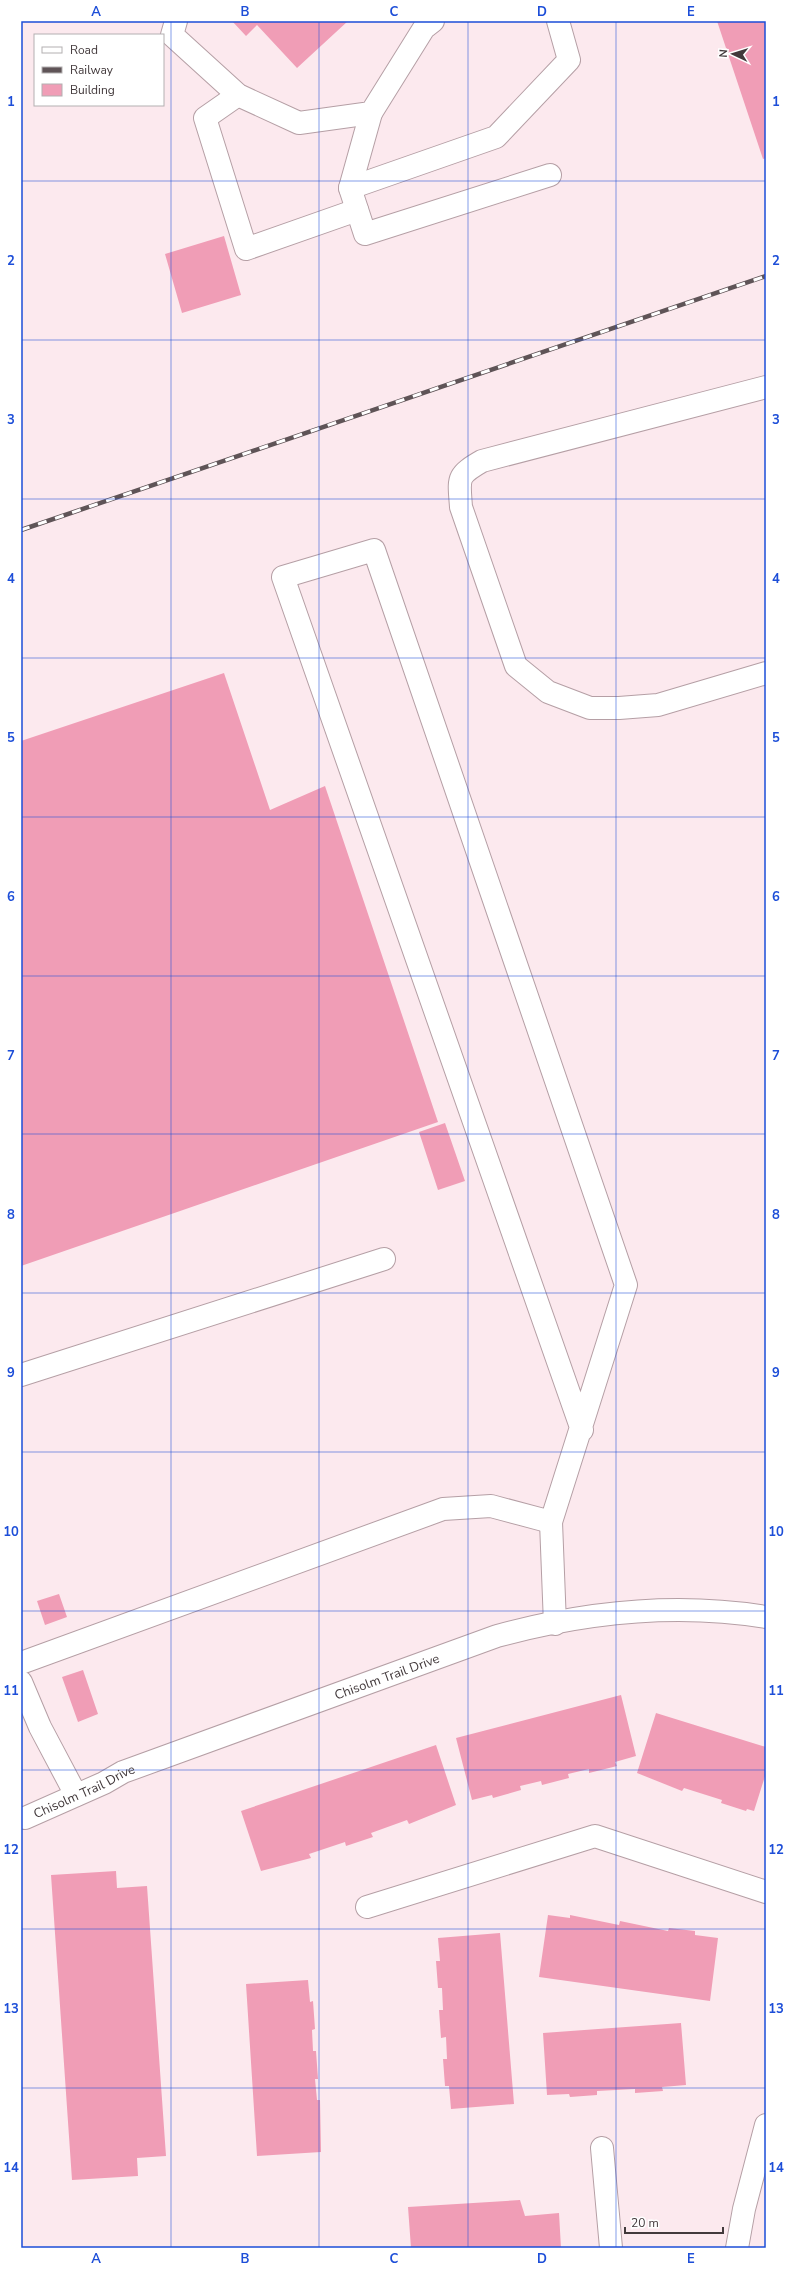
<svg xmlns="http://www.w3.org/2000/svg" width="787" height="2269" font-family="'Nunito Sans',sans-serif">
	<rect width="100%" height="100%" fill="#fce9ee"/>
	<path fill="#f09db6" d="M232,21H348L297,68L257,25L246,36Z
		M717,21H766V158L763,159Z
		M224,236L241,295L182,313L165,254Z
		M224,673L270,810L325,786L438,1122L21,1266V741Z
		M445,1123L465,1181L438,1190L419,1132Z
		M59,1594L67,1617L45,1625L37,1601Z
		M83,1670L98,1714L78,1722L62,1677Z
		M621,1695L636,1756L615,1762L617,1766L589,1773V1769L568,1774L569,1778L542,1785L541,1781L520,1786L521,1790L493,1798L492,1795L472,1800L456,1738Z
		M656,1713L766,1747V1773L754,1811L747,1809L746,1811L721,1803L722,1800L684,1788L682,1791L637,1773Z
		M436,1745L456,1805L409,1824L407,1820L371,1833L373,1837L346,1846L345,1842L309,1854L311,1858L261,1871L241,1811Z
		M116,1871L117,1888L147,1886L166,2156L137,2158L138,2176L72,2180L51,1875Z
		M548,1915L570,1918V1915L619,1925L620,1921L668,1931L669,1928L695,1931V1935L718,1938L710,2001L539,1977Z
		M500,1933L514,2104L451,2109L449,2086H445L443,2059H447L446,2037L441,2038L439,2010H443L442,1988H438L436,1961H440L438,1938Z
		M308,1980L310,2002L313,2001L315,2029L312,2030L313,2051H316L318,2079H315L317,2100H320L321,2152L257,2156L246,1984Z
		M681,2023L686,2085L662,2087L663,2091L635,2093V2089L597,2091V2095L570,2097L569,2094L547,2095L543,2033Z
		M520,2200L525,2216L559,2213L561,2248H411L408,2207Z"/>
	<g fill="none" stroke-linecap="round" stroke-linejoin="round">
		<defs>
			<g id="minor">
				<path d="M176,21L172,35L238,95L299,123L371,113L424,28L433,21"/>
				<path d="M238,95L205,118L246,249L357,210"/>
				<path d="M550,175L365,234L350,188L496,137L569,60L558,21"/>
				<path d="M350,188L371,113"/>
				<path d="M766,387L482,461C456,476 459,478 461,507L516,666L548,692L590,708H619L658,705L766,673"/>
				<path d="M21,1375L384,1259"/>
				<path d="M551,1522L555,1624"/>
				<path d="M21,1663L443,1509L491,1506L551,1522L626,1285L374,550L283,577L582,1430"/>
				<path d="M21,1682L40,1727L76,1795"/>
				<path id="s1" d="M25,1818L104,1783L123,1772L497,1636C585,1612 675,1602 766,1617"/>
				<path d="M367,1907L595,1836L766,1892"/>
				<path d="M602,2148L611,2248"/>
				<path d="M737,2248L744,2209L766,2125"/>
			</g>
		</defs>
		<use href="#minor" stroke="#b59fa5" stroke-width="24"/>
		<use href="#minor" stroke="#fff" stroke-width="22"/>
		<defs>
			<path id="rail" d="M21,530L766,276"/>
		</defs>
		<use href="#rail" stroke="#5f5457" stroke-width="4.5"/>
		<use href="#rail" stroke="#fff" stroke-width="3" stroke-dasharray="9" stroke-linecap="butt"/>
	</g>
	<path fill="none" stroke="#1d4ed8" stroke-width="1" stroke-opacity="0.55" d="M171,21V2248M319,21V2248M468,21V2248M616,21V2248M21,181H766M21,340H766M21,499H766M21,658H766M21,817H766M21,976H766M21,1134H766M21,1293H766M21,1452H766M21,1611H766M21,1770H766M21,1929H766M21,2088H766"/>
	<g text-anchor="middle" stroke-width="3.5" stroke-linejoin="round" paint-order="stroke">
		<g font-size="13" fill="#42393b" stroke="#fff">
			<text dy="5" stroke="none"><textPath href="#s1" startOffset="389">Chisolm Trail Drive</textPath></text>
			<text dy="5" stroke="none"><textPath href="#s1" startOffset="65">Chisolm Trail Drive</textPath></text>
		</g>
	</g>
	<rect width="787" height="2269" fill="none" stroke="#ffffff" stroke-width="44"/>
	<rect x="34" y="34" width="130" height="72" fill="#ffffff" stroke="#b3b0b1"/>
	<rect x="42" y="47" width="20" height="6" fill="#ffffff" stroke="#b3b0b1"/>
	<text x="70" y="54" font-size="12" fill="#42393b">Road</text>
	<rect x="42" y="67" width="20" height="6" fill="#5f5457" stroke="#b3b0b1"/>
	<text x="70" y="74" font-size="12" fill="#42393b">Railway</text>
	<rect x="42" y="84" width="20" height="12" fill="#f09db6" stroke="#b3b0b1"/>
	<text x="70" y="94" font-size="12" fill="#42393b">Building</text>
	<g transform="translate(733 54) rotate(274)" stroke="#ffffff" stroke-width="3" paint-order="stroke">
	<path d="M0-3L7 15L0 10L-7 15Z" fill="#42393b"/>
	<text y="-6" font-size="11" font-weight="bold" text-anchor="middle" fill="#42393b">N</text>
	</g>
	<path d="M625 2227v6h98v-6" fill="none" stroke="#42393b" stroke-width="2"/>
	<text x="631" y="2227" font-size="12" fill="#42393b" stroke="#ffffff" stroke-width="3" paint-order="stroke">20 m</text>
	<rect x="22" y="22" width="743" height="2225" fill="none" stroke="#1d4ed8" stroke-width="1.5"/>
	<g font-size="13" text-anchor="middle" font-weight="bold" fill="#1d4ed8">
		<text x="96" y="16">A</text>
		<text x="245" y="16">B</text>
		<text x="394" y="16">C</text>
		<text x="542" y="16">D</text>
		<text x="691" y="16">E</text>
		<text x="11" y="106">1</text>
		<text x="776" y="106">1</text>
		<text x="11" y="265">2</text>
		<text x="776" y="265">2</text>
		<text x="11" y="424">3</text>
		<text x="776" y="424">3</text>
		<text x="11" y="583">4</text>
		<text x="776" y="583">4</text>
		<text x="11" y="742">5</text>
		<text x="776" y="742">5</text>
		<text x="11" y="901">6</text>
		<text x="776" y="901">6</text>
		<text x="11" y="1060">7</text>
		<text x="776" y="1060">7</text>
		<text x="11" y="1219">8</text>
		<text x="776" y="1219">8</text>
		<text x="11" y="1377">9</text>
		<text x="776" y="1377">9</text>
		<text x="11" y="1536">10</text>
		<text x="776" y="1536">10</text>
		<text x="11" y="1695">11</text>
		<text x="776" y="1695">11</text>
		<text x="11" y="1854">12</text>
		<text x="776" y="1854">12</text>
		<text x="11" y="2013">13</text>
		<text x="776" y="2013">13</text>
		<text x="11" y="2172">14</text>
		<text x="776" y="2172">14</text>
		<text x="96" y="2263">A</text>
		<text x="245" y="2263">B</text>
		<text x="394" y="2263">C</text>
		<text x="542" y="2263">D</text>
		<text x="691" y="2263">E</text>
	</g>
</svg>
